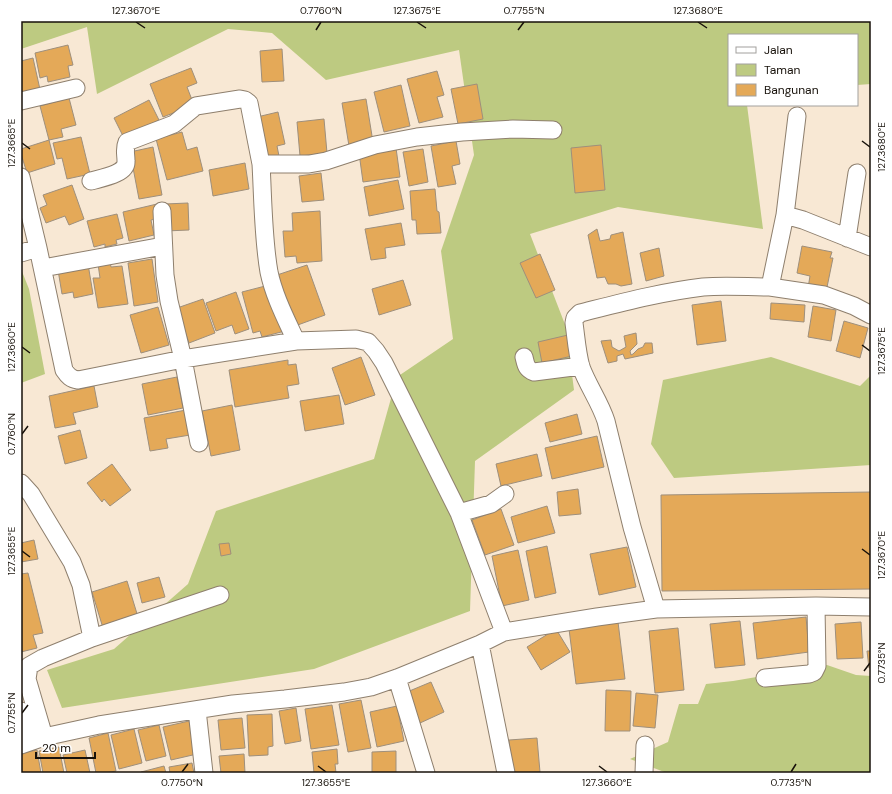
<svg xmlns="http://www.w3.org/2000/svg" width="892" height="794" font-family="'DM Sans',sans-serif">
	<rect width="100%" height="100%" fill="#f8e8d4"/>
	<path fill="#bdca81" d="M21,21H871V84L857,85V35H729V105H747L763,229L618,207L530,234L566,327L574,390L475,461L470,611L314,669L62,708L47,670L114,649L188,584L216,511L374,459L397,377L453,339L441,251L474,155L459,50L326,80L272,33L228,29L97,94L87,27L21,49Z
		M21,269L29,289L45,374L21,383Z
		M771,357L860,386L871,375V465L674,478L651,444L663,380Z
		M827,665L856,675L871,676V773H667L630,759L668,742L679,704H698L706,684L733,681Z"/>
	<path fill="#e4a958" stroke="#9e8f7c" d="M68,45L73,65L68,66L70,77L48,82L47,76L40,78L35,53Z
		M282,49L284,81L262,82L260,51Z
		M33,58L41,94L21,99V61Z
		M191,68L197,83L187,87L194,105L163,117L150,84Z
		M437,71L444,95L437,97L443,117L419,123L407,79Z
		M477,84L483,119L458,124L451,89Z
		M401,85L410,126L384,132L374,92Z
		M69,98L76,125L61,129L63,137L49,140L40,106Z
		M366,99L373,142L349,146L342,103Z
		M149,100L159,120L124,138L114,118Z
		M278,112L285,144L277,146L279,156L266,159L257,117Z
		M324,119L327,153L300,156L297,122Z
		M182,132L187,150L197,147L203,171L167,180L156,139Z
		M81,137L90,174L67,179L62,158L57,159L53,143Z
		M49,140L55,164L27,173L21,154V149Z
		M456,141L460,164L452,166L456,184L438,187L431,146Z
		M601,145L605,190L575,193L571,148Z
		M153,147L162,195L139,199L130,152Z
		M396,148L400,177L363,182L359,153Z
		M423,149L428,182L409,186L403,152Z
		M245,163L249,189L213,196L209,170Z
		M321,173L324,200L302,202L299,176Z
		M398,180L404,209L369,216L364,187Z
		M72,185L84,219L69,225L65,216L46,223L40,208L47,205L43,195Z
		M435,189L437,211L439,212L441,233L417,234L416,220H412L410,191Z
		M188,203L189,230L165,231V204Z
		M157,204L160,218L151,220L154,235L129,241L123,212Z
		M320,211L322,261L297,263L296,256L285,257L283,231H293L292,213Z
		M117,214L123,238L116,240L117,244L105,247V244L94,247L87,221Z
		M401,223L405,245L385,248L386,258L371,260L365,229Z
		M597,229L600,241L610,239L611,235L623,232L632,284L621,286L616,284H608L605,277L597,278L588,235Z
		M802,246L832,252L830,258H833L826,292L808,288L810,276L797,273Z
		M659,248L664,276L646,281L640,253Z
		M540,254L555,290L536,298L520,263Z
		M152,259L158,302L134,306L128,263Z
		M110,262L111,267L122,266L128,304L98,308L93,278H100L98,264Z
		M88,264L93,294L74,298L73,292L62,294L58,270Z
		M307,265L325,315L295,326L277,275Z
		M403,280L411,305L379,315L372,289Z
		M273,284L285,331L262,337L260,331L253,333L242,292Z
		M236,292L249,329L235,334L232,325L216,331L206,303Z
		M203,299L215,333L189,343L177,308Z
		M721,301L726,341L697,345L692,305Z
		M771,303L805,305L804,322L770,319Z
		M813,306L836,310L831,341L808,337Z
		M158,307L169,345L141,353L130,315Z
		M844,321L868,328L860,358L836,351Z
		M636,333L637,344L630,351L631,355L633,354L638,349L643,347L645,343H652L653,353L625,359L623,354L617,356V361L608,363L601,341L611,340L612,347L619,351L626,347L624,336Z
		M568,335L572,356L542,363L538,342Z
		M361,357L375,395L345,405L332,368Z
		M288,360V365L296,364L299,384L287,386L289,398L235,407L229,370Z
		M177,377L183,408L148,415L142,384Z
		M94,386L98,407L73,413L76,424L55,428L49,396Z
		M339,395L344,424L305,431L300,401Z
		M232,405L240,450L211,456L202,411Z
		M186,410L190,435L166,439L168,448L150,451L144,418Z
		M577,414L582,434L550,442L545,423Z
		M80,430L87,458L65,464L58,436Z
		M597,436L604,467L552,479L545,448Z
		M537,454L542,476L501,486L496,464Z
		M112,464L131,490L110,506L104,499L102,502L87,483Z
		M578,489L581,514L559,516L557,492Z
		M871,492V589L662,591L661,495Z
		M547,506L555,533L518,543L511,517Z
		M501,509L514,545L485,555L472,520Z
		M34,540L38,559L21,562V543Z
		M229,543L231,554L221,556L219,544Z
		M547,546L556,593L535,598L526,551Z
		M627,547L636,587L599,595L590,554Z
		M518,550L529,600L502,606L492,556Z
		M28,573L43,633L33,635L37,648L21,652V574Z
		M159,577L165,597L142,603L137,583Z
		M127,581L138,617L103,628L92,592Z
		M806,617L809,652L757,659L753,623Z
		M740,621L745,665L715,668L710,624Z
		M618,622L625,679L576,684L569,629Z
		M861,622L863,658L837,659L835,624Z
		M678,628L684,690L655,693L649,631Z
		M556,629L570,652L541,670L527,647Z
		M867,651H871V668H869Z
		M431,682L444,712L420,723L407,692Z
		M606,690L631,691L630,731H605Z
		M636,693L658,695L655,728L633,726Z
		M361,700L371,748L348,752L339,704Z
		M332,705L339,745L311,749L305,709Z
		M397,706L404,741L377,747L370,712Z
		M296,708L301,741L285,744L279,711Z
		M272,714L273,746L268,747V755L249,756L247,715Z
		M242,718L245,748L221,750L218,720Z
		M189,721L197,754L171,760L163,727Z
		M159,725L166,756L146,761L138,730Z
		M134,729L142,763L119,769L111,735Z
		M108,733L116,771L105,773H96L89,738Z
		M537,738L540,772L512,773L509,740Z
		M59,747L64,773H43L39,751Z
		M337,749L338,764H335L336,773H314L312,752Z
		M37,750L41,773H21V753Z
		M85,750L90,773H67L63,755Z
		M396,751V773H372V752Z
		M244,754L245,773H221L219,756Z
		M192,763L194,773H170L169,767Z
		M164,766L166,773H141V772Z"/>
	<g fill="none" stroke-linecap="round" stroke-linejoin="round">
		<defs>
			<path id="minor" d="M21,101L76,88
				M21,177L38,248L21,253
				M91,181C101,178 127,174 126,161C126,154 124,149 127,142L174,124L196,106L240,99L245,100L249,103L261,164
				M162,211L165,275L169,301L183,359L199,443
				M785,215L797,116
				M847,238L857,173
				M38,248L64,370C68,376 71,379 78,380L183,359L296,341L356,339L368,342L376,351L384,363L459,513L504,632
				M43,268L163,246
				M770,287L824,295L854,306L871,315
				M296,341C286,319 274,296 269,272C263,238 263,199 261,164H309L326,161L375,145L417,137L462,132L513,129L553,130
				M524,357C526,365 526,369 534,372L581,366
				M21,483L31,494L72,562L81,585L92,638L43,658L29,666L27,679L44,737
				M459,513L491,504L505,494
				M656,609L632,527L606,421C600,402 588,386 581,367C577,353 576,337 574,323L575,318L580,313C620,303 661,292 703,287C725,285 748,287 770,287L785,215L803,220L871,247
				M92,638L220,595
				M480,644L506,773
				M397,678L426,773
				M765,678L809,674L814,672L817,666L816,606
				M197,710L204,773
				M21,711L32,741
				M21,745L44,737L99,725L233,704L285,699L344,692L371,687L397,678L480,644L504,632L597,617L656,609L816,606L871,607
				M644,773L645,745"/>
		</defs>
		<use href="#minor" stroke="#8e7f6d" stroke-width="19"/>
		<use href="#minor" stroke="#fff" stroke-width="17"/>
	</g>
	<path fill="none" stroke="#17110a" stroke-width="1.5" d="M136,22L145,28M417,22L426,28M698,22L707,28M316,30L321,22M518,30L524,22M862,141L870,147M22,143L30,149M862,345L870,351M22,347L30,353M22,434L28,426M862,549L870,555M22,551L30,557M864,671L870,663M22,713L28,705M318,766L326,772M599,766L607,772M182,772L188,764M791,772L796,764"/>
	<rect width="892" height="794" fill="none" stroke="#ffffff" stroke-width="44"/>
	<rect x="728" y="34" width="130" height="72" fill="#ffffff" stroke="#a2a09d"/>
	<rect x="736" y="47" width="20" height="6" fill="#ffffff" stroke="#a2a09d"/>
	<text x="764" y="54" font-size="12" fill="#17110a">Jalan</text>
	<rect x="736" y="64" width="20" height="12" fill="#bdca81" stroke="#a2a09d"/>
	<text x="764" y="74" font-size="12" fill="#17110a">Taman</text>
	<rect x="736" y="84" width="20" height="12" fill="#e4a958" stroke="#a2a09d"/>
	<text x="764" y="94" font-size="12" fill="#17110a">Bangunan</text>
	<path d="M36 752v6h59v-6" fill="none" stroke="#17110a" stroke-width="2"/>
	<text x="42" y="752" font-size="12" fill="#17110a" stroke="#ffffff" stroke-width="3" paint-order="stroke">20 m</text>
	<rect x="22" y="22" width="848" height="750" fill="none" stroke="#17110a" stroke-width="1.5"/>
	<g font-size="10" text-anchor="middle" fill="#17110a">
		<text x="136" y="14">127.3670°E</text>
		<text x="321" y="14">0.7760°N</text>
		<text x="417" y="14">127.3675°E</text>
		<text x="524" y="14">0.7755°N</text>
		<text x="698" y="14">127.3680°E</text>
		<text transform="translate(11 143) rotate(-90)" y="4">127.3665°E</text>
		<text transform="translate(881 147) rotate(-90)" y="4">127.3680°E</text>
		<text transform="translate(11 347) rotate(-90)" y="4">127.3660°E</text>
		<text transform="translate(881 351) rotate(-90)" y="4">127.3675°E</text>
		<text transform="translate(11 434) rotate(-90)" y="4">0.7760°N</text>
		<text transform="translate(11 551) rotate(-90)" y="4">127.3655°E</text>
		<text transform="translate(881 555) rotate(-90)" y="4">127.3670°E</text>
		<text transform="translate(881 663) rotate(-90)" y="4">0.7735°N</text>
		<text transform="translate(11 713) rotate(-90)" y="4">0.7755°N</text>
		<text x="182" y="786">0.7750°N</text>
		<text x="326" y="786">127.3655°E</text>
		<text x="607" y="786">127.3660°E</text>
		<text x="791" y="786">0.7735°N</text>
	</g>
</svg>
